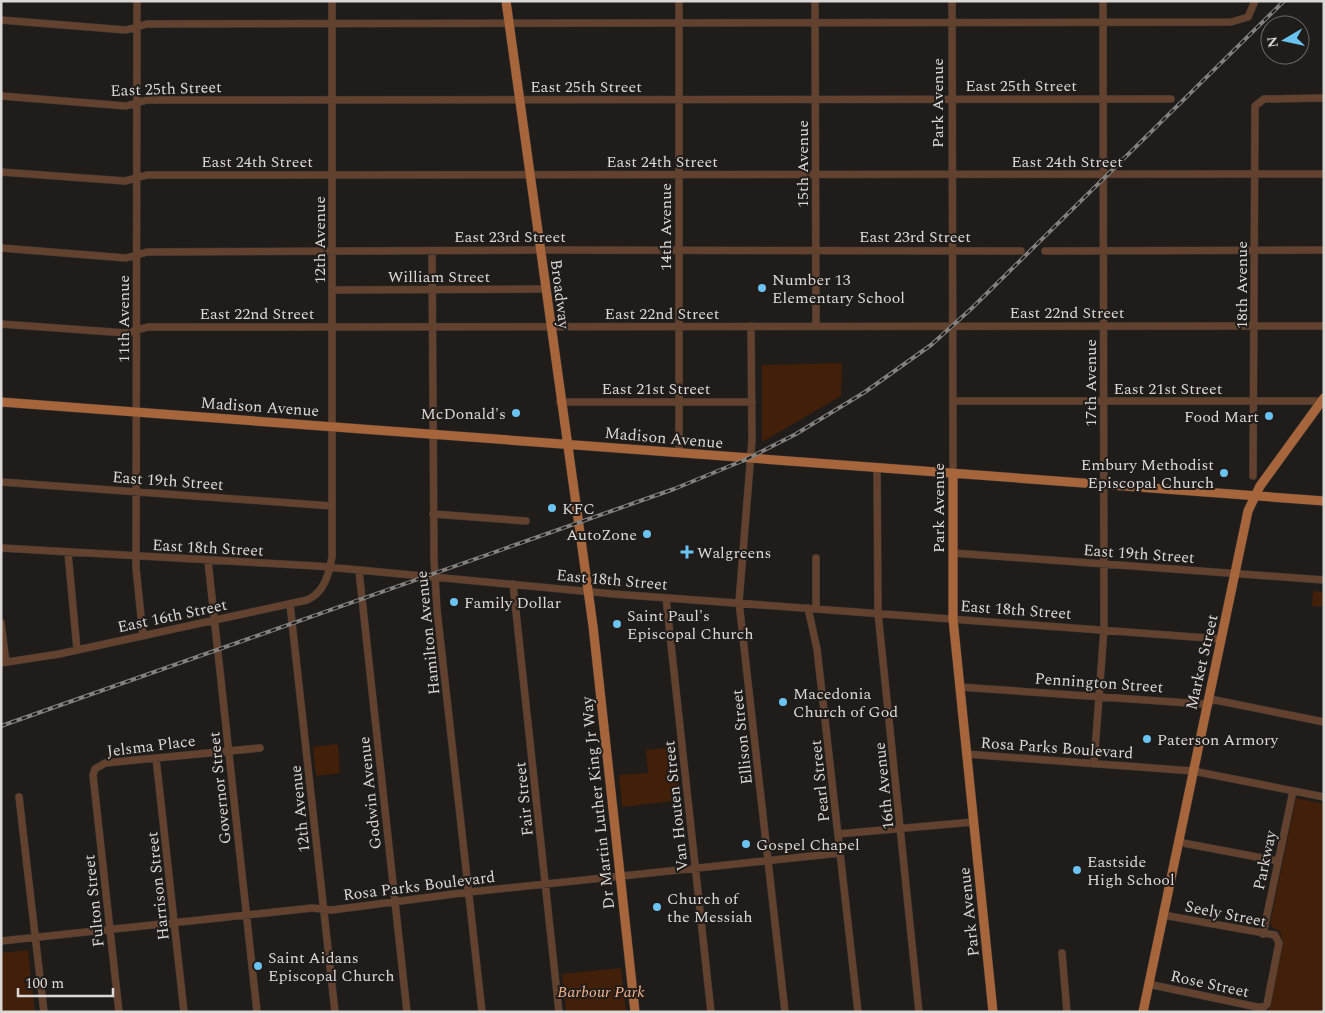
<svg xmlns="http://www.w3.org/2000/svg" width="1325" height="1013" font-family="Spectral,serif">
	<rect width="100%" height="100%" fill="#201c1a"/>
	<path fill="#411f08" d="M842,363L841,396L762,442V365Z
		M1313,591L1324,592V607L1312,606Z
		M338,744L340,773L316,776L313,747Z
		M674,747L681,800L622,807L619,775L648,773L646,750Z
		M1296,798L1324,804V1012H1268L1283,943L1280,931L1273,928L1270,923Z
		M28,950L35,1012H1V953Z
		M621,968L626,1012H566L562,974Z"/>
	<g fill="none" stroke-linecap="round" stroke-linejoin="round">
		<defs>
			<path id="minor" d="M137,1L136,568L143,636
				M679,1V453
				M815,1L816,326
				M952,1L953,473
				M1,20L126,30L147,24L1231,22L1248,17L1255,1
				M1,96L126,106L147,100L1171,99
				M1,172L125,181L147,175L1324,174
				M1,248L126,258L147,252L540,250L1021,251
				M432,251L434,559L437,610L482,1012
				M1045,251L1324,250
				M332,290L545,289
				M1,324L126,333L148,327L1324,326
				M751,326L752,440L739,602L785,1012
				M953,401H1324
				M560,402H752
				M877,467L878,613L919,1012
				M1253,476L1255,106L1264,99L1324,98
				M1,482L332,506
				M433,514L526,521
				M1,548L317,566L614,594L1221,639
				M68,553L77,650
				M953,553L1324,580
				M208,561L257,1012
				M359,571L407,1012
				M513,584L559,1012
				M666,598L711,1012
				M290,604L335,1012
				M808,608L817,649L858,1012
				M816,608V558
				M1,623L6,662
				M1,663L59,654L307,600C324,593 329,574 332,557V1
				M959,687L1203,704L1215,700L1324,722
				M966,754L1193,771L1324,797
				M156,758L184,1012
				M1094,764L1104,629L1103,1
				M19,797L44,1012
				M838,834L973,822
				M1178,842L1278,861
				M1263,934L1293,791
				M1,941L312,908L332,910L469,892L840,853
				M1062,953L1067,1012
				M1148,984L1257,1007H1264L1267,1004L1279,943L1275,935L1163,915
				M119,1012L93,775L95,769L105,763L260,748"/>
			<path id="major" d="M506,1L593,626L635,1012
				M1,402L1324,501
				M953,473V619L993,1012
				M1143,1012L1248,511L1260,486L1324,398"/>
		</defs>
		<use href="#minor" stroke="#3a3634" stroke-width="8"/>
		<use href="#major" stroke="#3a3634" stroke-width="10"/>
		<use href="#minor" stroke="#62422f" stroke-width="7"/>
		<use href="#major" stroke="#a7653c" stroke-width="9"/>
		<defs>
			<path id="rail" d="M1,726L674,489L747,459L796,434L865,392L931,345L972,308L1284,1"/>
		</defs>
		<use href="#rail" stroke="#83807e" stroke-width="4"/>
		<use href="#rail" stroke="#201c1a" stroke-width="2" stroke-dasharray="5.5" stroke-linecap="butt"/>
	</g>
	<g fill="#6ac3f1" stroke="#201c1a" stroke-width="2">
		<circle cx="762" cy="288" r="5"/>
		<circle cx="516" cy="413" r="5"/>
		<circle cx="1269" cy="416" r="5"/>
		<circle cx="1224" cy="473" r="5"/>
		<circle cx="552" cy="508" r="5"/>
		<circle cx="647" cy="534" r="5"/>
		<path d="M684.5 544.5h5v5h5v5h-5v5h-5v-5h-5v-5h5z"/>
		<circle cx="454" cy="602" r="5"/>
		<circle cx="617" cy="624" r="5"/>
		<circle cx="783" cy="702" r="5"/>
		<circle cx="1147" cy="739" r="5"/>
		<circle cx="746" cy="844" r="5"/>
		<circle cx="1077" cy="870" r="5"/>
		<circle cx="657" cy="907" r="5"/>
		<circle cx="258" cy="966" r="5"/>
	</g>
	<g text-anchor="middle" stroke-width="4" stroke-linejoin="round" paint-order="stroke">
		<g font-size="16" fill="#dbd8d6" stroke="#201c1a">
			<text x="1021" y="91">East 25th Street</text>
			<text x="586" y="92">East 25th Street</text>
			<text transform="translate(166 88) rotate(-2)" y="6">East 25th Street</text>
			<text transform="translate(937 103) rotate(-90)" y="6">Park Avenue</text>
			<text x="257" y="167">East 24th Street</text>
			<text x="662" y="167">East 24th Street</text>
			<text x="1067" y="167">East 24th Street</text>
			<text transform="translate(802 164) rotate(-90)" y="6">15th Avenue</text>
			<text transform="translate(665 227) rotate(-90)" y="6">14th Avenue</text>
			<text x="510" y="242">East 23rd Street</text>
			<text x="915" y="242">East 23rd Street</text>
			<text transform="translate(319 240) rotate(-90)" y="6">12th Avenue</text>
			<text x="439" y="282">William Street</text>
			<text transform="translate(1241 285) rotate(-90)" y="6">18th Avenue</text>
			<text transform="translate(561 294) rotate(83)" y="6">Broadway</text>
			<text x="1067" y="318">East 22nd Street</text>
			<text x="257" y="319">East 22nd Street</text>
			<text x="662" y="319">East 22nd Street</text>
			<text transform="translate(123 319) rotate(-90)" y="6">11th Avenue</text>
			<text transform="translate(1090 383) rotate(-90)" y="6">17th Avenue</text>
			<text x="656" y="394">East 21st Street</text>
			<text x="1168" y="394">East 21st Street</text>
			<text transform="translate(260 406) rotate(4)" y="6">Madison Avenue</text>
			<text transform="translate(664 437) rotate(5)" y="6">Madison Avenue</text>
			<text transform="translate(168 480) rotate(4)" y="6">East 19th Street</text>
			<text transform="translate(938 508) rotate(-90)" y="6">Park Avenue</text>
			<text transform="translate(208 547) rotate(3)" y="6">East 18th Street</text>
			<text transform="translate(1139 553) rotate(4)" y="6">East 19th Street</text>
			<text transform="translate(612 579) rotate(5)" y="6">East 18th Street</text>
			<text transform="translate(1016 609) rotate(4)" y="6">East 18th Street</text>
			<text transform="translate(172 615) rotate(-12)" y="6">East 16th Street</text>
			<text transform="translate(427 633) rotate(-96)" y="6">Hamilton Avenue</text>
			<text transform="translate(1201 662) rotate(-77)" y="6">Market Street</text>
			<text transform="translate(1099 682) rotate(4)" y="6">Pennington Street</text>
			<text transform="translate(741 737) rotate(-96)" y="6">Ellison Street</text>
			<text transform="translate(151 745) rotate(-7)" y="6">Jelsma Place</text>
			<text transform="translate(1057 747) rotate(4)" y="6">Rosa Parks Boulevard</text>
			<text transform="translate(819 781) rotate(-96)" y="6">Pearl Street</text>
			<text transform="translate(883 786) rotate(-96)" y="6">16th Avenue</text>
			<text transform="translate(219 788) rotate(-96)" y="6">Governor Street</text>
			<text transform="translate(369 793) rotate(-96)" y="6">Godwin Avenue</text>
			<text transform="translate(523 799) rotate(-96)" y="6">Fair Street</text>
			<text transform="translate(597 803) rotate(-96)" y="6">Dr Martin Luther King Jr Way</text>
			<text transform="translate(675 806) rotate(-96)" y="6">Van Houten Street</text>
			<text transform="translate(299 809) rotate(-96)" y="6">12th Avenue</text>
			<text transform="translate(1264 860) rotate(-78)" y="6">Parkway</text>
			<text transform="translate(419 885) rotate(-7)" y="6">Rosa Parks Boulevard</text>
			<text transform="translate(157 886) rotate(-96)" y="6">Harrison Street</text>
			<text transform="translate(93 901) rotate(-96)" y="6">Fulton Street</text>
			<text transform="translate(968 912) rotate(-96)" y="6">Park Avenue</text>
			<text transform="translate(1226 913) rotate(11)" y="6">Seely Street</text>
			<text transform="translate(1210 983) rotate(12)" y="6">Rose Street</text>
		</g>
		<g font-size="16" fill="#dbd8d6" stroke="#201c1a" text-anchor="start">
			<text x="772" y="285">Number 13<tspan x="772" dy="18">Elementary School</tspan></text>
			<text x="506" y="419" text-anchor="end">McDonald's</text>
			<text x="1259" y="422" text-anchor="end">Food Mart</text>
			<text x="1214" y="470" text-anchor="end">Embury Methodist<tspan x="1214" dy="18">Episcopal Church</tspan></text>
			<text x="562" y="514">KFC</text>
			<text x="637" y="540" text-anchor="end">AutoZone</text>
			<text x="697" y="558">Walgreens</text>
			<text x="464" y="608">Family Dollar</text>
			<text x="627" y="621">Saint Paul's<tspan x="627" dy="18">Episcopal Church</tspan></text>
			<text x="793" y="699">Macedonia<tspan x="793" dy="18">Church of God</tspan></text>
			<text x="1157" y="745">Paterson Armory</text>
			<text x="756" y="850">Gospel Chapel</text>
			<text x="1087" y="867">Eastside<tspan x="1087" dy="18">High School</tspan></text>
			<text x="667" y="904">Church of<tspan x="667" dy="18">the Messiah</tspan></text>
			<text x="268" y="963">Saint Aidans<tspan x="268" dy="18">Episcopal Church</tspan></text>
		</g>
		<g font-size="16" font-style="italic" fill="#f2b28d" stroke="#201c1a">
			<text x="601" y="997">Barbour Park</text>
		</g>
	</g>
	<rect width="1325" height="1013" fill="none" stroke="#dbd8d6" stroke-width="5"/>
	<g transform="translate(1285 40) rotate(261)"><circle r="24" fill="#201c1a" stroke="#6b6765"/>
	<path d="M0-4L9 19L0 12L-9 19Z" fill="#6ac3f1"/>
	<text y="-8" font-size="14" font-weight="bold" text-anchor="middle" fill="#dbd8d6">N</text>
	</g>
	<path d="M18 988v8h95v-8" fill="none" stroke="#dbd8d6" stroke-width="2.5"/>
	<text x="25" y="988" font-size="15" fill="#dbd8d6" stroke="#201c1a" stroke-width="4" paint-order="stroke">100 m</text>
</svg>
